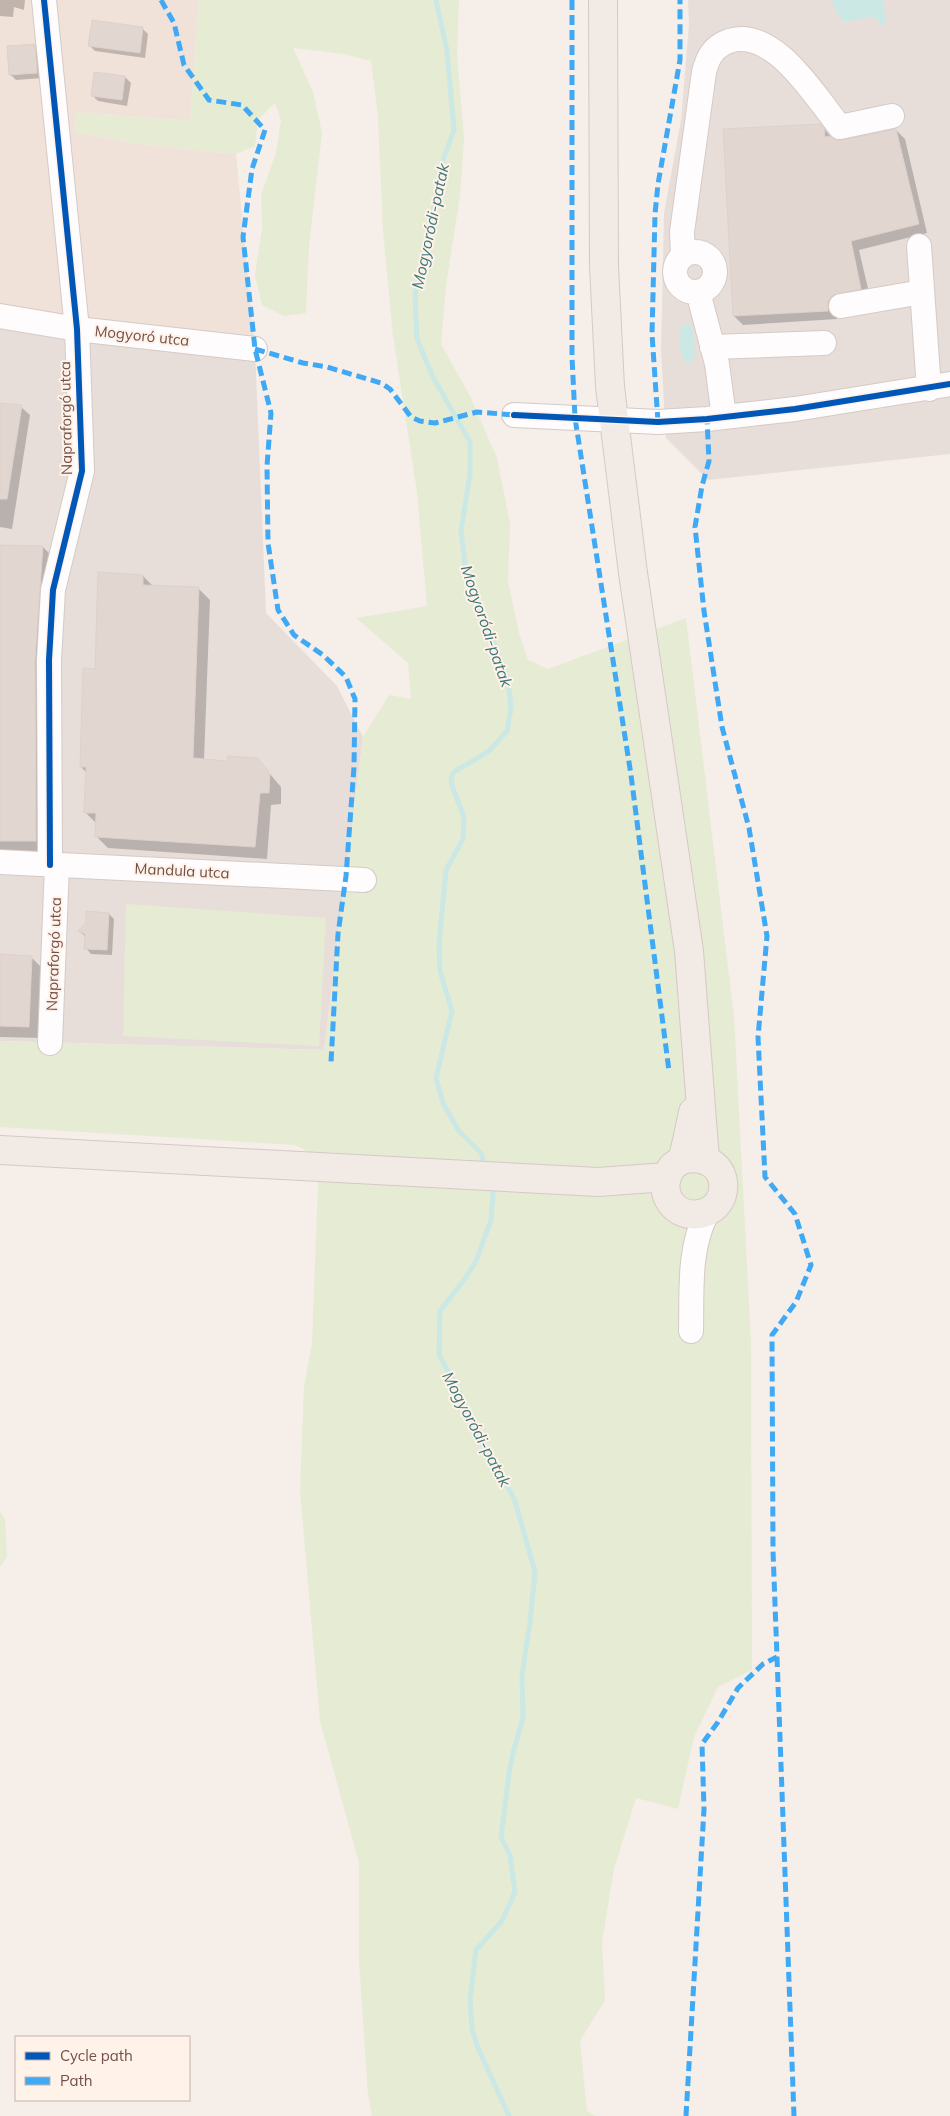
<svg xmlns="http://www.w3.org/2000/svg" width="950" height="2116" font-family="Mulish,sans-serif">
	<rect width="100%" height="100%" fill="#f6eee9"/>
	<path fill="#f1e2d9" d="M0,0H199L190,121L77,112L75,132L145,145L236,154L255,349L0,323Z"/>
	<path fill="#e8ded9" d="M688,0H950V454L708,480L666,438L661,351L664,213L681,120L689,25Z
		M0,323L255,349L266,613L337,686L363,737L324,1050L0,1041Z"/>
	<path fill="#e6ebd4" d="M199,0H459L457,56L464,139L460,196L446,285L441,344L470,396L497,458L510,523L508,581L519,633L528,660L548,669L686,618L734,1017L751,1342L752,1670L718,1687L694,1737L678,1809L636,1798L614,1869L602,1942L605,2000L580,2041L587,2111L595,2116H372L368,2094L359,1962V1863L320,1721L300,1490L304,1387L312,1343L319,1157L295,1145L0,1127V1041L324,1050L363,737L389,695L411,699L408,663L356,618L427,606L417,492L393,336L383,231L378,117L371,61L344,54L293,48L313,92L322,133L309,245L306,313L284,316L262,305L255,275L262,228L261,195L276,153L281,120L275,103L258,120L255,146L236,154L145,145L75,132L77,112L190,121Z
		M126,904L326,918L319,1046L123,1036Z
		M0,1512L5,1519L7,1557L0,1567Z"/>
	<path fill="#cbe8e5" d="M832,0H883L886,23L881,26L878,20C866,13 856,23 844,21L836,12Z
		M685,324H689L692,327L695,354L691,363H687C679,355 675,331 685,324Z"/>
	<path fill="#0003" d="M0,0H25L24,10L14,7L13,17L0,16Z
		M142,28L148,34L145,58L95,51L90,46Z
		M34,45L40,51L43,78L16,80L10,74Z
		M95,73L125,77L131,83L127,106L98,101L92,95Z
		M820,125L835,141L896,130L905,139L927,233L859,250L870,297L836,311L837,319L743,325L734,316Z
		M0,404L21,407L30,415L12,529L0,527Z
		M0,546L43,547L55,559L47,852H0Z
		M143,576L154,587L198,588L210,600L204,760L228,762L258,760L281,787V804L271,805L267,859L108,848L96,836L97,824L85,812L87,773L81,767L96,670Z
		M109,914L114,919L112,955L91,954L86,948V937L79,931Z
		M0,955L31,957L43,969L40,1038L0,1037Z"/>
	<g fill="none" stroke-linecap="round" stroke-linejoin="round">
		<path stroke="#cbe8e5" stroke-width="5" d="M436,0L447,51L454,130L440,168L429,239L415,294L417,339L433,377L470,442V474L461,531L466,572L508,679L511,708L507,731L489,751L454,772L451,778L452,786L464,817L463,839L446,870L439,943L440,971L452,1011L436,1078L443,1103L458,1130L481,1153L485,1166
			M491,1184L493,1192L491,1220L476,1261L466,1277L440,1311L439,1355L459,1391L485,1450L498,1468L515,1501L535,1572L530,1622L522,1676L523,1718L513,1753L509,1774L501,1837L510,1855L515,1892L502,1921L476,1950L470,1999L472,2029L478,2048L509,2116"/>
	</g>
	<path fill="#e2d6d1" stroke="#dfd0cb" d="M92,20L143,27L140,53L88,46Z
		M35,44L37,73L9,75L7,46Z
		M94,72L125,76L122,100L91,96Z
		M820,124L824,129L825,137L829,136L836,140H842L896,129L919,224L851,241L861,289L833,295L828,302V311L733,316L723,129Z
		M0,403L22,405L7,499H0Z
		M0,545L43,546L35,660L36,841H0Z
		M98,572L143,575V585L199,587L193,758L227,761L228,756L258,758L270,774L269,793H260L255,847L95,837L96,813H84L86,767H80L83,668L95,669Z
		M86,911L109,913L107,950L84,949L85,934L78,931L86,923Z
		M0,954L32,956L29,1027L0,1026Z"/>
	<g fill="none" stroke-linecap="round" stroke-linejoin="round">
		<defs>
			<path id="minor" d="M44,0L77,329L82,471L53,590L49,660L50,865
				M919,246L929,389
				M675 272a20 20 0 1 1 40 0a20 20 0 1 1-40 0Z
				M683,256L682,232L704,72C708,57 713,47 729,41C774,26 816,98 840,127L892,116
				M698,292L717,364L724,417
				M841,306L922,292
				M0,316L77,329L255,349
				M712,347L824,343
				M514,415L658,422L707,419L795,409L950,384
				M0,862L364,880
				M50,1043L57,865
				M691,1331C692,1291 688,1249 707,1213"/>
			<path id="major" d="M603,0L604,266L610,387L633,573L689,951L705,1160
				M0,1150L598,1182L667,1177
				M682,1160C700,1155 720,1162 723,1182C727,1215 684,1226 669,1200C663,1190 665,1176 672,1167C676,1163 681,1162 683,1157C687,1142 690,1127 693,1112"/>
		</defs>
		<use href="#minor" stroke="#d4cac6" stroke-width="26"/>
		<use href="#major" stroke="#d5c9c5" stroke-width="30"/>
		<use href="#minor" stroke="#fefcfc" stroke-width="24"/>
		<use href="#major" stroke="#f2eae4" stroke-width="28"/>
		<path stroke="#3fa9f5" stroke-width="5" stroke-dasharray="10 5" stroke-linecap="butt" d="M161,0L174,23L184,65L209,100L242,105L265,130L252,169L243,237L255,349L271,413L267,466L268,543L278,610L294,635L323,655L346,677L355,699L354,767L346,876L338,934L331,1062
			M572,0V357L575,418L631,775L669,1071
			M255,349L303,363L327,367L381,383L390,389L411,417L420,421L435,423L477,412L514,415
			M658,422L652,334L655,214L658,184L680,60V0
			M777,1657L794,2116
			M686,2116L704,1809L702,1744L718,1722L738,1688L763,1664L777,1657L773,1551L772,1335L796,1302L811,1265L795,1214L765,1177L758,1037L767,936L749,828L722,727L704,611L695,527L702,486L709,461L707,419"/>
		<defs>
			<path id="cycleway" d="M44,0L77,329L82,471L53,590L49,660L50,865
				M514,415L658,422L707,419L795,409L950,384"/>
		</defs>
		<use href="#cycleway" stroke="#fff2e9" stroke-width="9"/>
		<use href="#cycleway" stroke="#0057b8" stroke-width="6"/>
	</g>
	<g text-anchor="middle" stroke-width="4" stroke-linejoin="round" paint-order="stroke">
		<g font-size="15" fill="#735149" stroke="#fff2e9">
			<text transform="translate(142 336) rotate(6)" y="5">Mogyoró utca</text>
			<text transform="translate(66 418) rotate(-91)" y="5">Napraforgó utca</text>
			<text transform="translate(182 871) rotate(3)" y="5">Mandula utca</text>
			<text transform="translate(54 954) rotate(-88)" y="5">Napraforgó utca</text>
		</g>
		<g font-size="16" font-style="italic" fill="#3d7878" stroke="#fff2e9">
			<text transform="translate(430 226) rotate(-78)" y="6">Mogyoródi-patak</text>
			<text transform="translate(487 626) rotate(71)" y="6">Mogyoródi-patak</text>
			<text transform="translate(477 1429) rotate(62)" y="6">Mogyoródi-patak</text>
		</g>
	</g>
	<rect x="15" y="2036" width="175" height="65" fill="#fff2e9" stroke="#c7b2a9"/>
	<rect x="25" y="2052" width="25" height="8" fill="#0057b8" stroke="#c7b2a9"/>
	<text x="60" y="2061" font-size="15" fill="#735149">Cycle path</text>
	<rect x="25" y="2077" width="25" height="8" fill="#3fa9f5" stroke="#c7b2a9"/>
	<text x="60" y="2086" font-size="15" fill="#735149">Path</text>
</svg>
